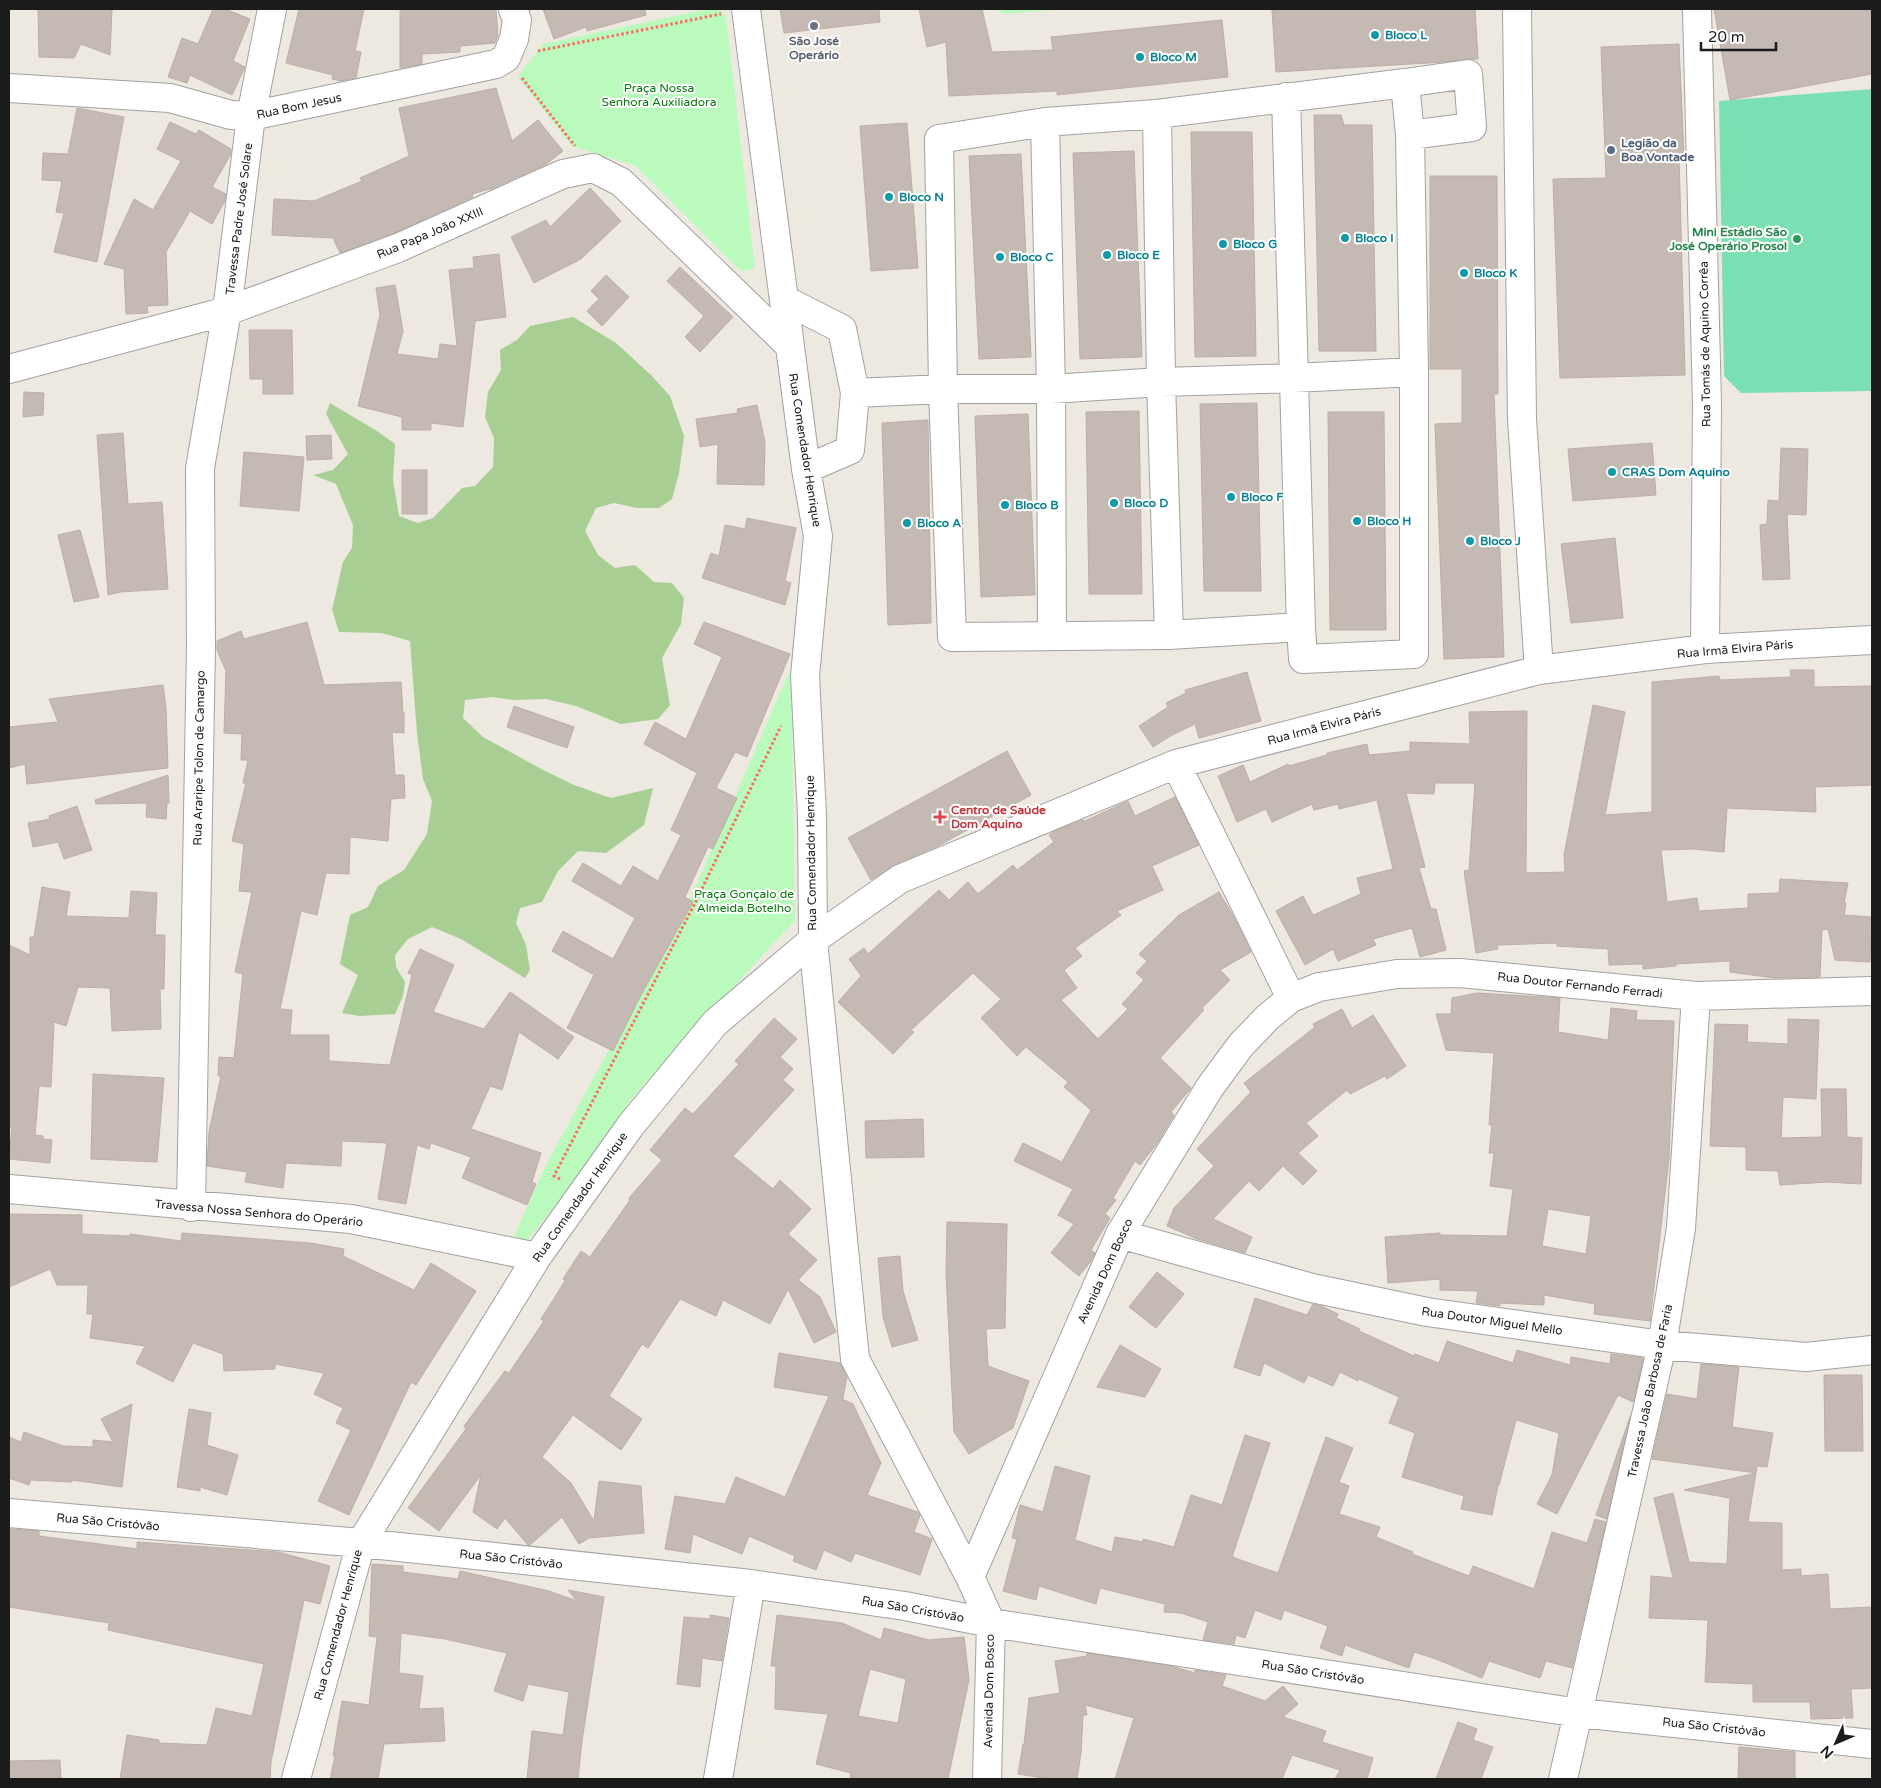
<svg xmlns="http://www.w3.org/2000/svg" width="1881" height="1788" font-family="'Varela Round',sans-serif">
	<rect width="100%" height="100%" fill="#ede8e0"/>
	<path fill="#a7ce93" d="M573,317L616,343L651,375L670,396L684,436L679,473L672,499L659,508H637L614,503L596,508L585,531L598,555L615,568L635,565L654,582L672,583L684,598L681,624L662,658L670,705L658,719L621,724L576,706L546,699L513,700L492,697L465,700L463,718L483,737L545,771L574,785L611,798L653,788L644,825L606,853L578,851L558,871L542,902L520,908L516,923L526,945L530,970L525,978L461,939L432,927L408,939L395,955L396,967L405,982L403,996L395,1014L359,1016L342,1013L358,975L340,964L350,915L368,907L378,886L404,870L427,834L432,801L423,779L417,733L410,641L382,633L339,632L332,610L343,562L352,548L353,525L336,484L313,475L333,470L348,454L326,414L330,403L377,431L395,444L393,480L399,516L418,523L433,518L462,488L475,486L493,467L494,438L485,417L488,392L501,370L500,350L517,340L530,326Z"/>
	<path fill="#bafabc" d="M708,9H719L726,17L755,269L741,271L636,166L572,146L518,77L543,44Z
		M995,9H1067L1005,14Z
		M791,668L795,920L631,1099L580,1174L527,1241L514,1236L547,1163L685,911Z"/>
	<path fill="#7bdfb4" d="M1872,89V391L1741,393L1724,376L1719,101Z"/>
	<path fill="#c4bab3" stroke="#bfada2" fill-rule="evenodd" d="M38,9H112L110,55L81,44L74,58L39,57Z
		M213,9H225L250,19L233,61L245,67L232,95L190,75L187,83L168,77L182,38L198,44Z
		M299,9H364L355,51L361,52L356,78L341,81L332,79L333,75L286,63Z
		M400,9H496L498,36L495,43L460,46V52L422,54V64L400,68Z
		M543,9H645L646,15L587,31L586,27L554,39Z
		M780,9H879L880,22L784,33Z
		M919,9H982L992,52L1053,50L1051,37L1222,20L1228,77L1057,95V91L949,96L946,42L927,47Z
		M1300,9H1475L1478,59H1466L1444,62L1276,72L1272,10Z
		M1714,9H1872V74L1730,100Z
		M1679,44L1684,155L1679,156L1685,375L1560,378L1553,179L1606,178L1601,47Z
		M496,88L512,141L538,120L563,151L545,165L493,188L472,194L473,197L392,234L340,253L333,238L272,235L274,199L314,201L362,181L360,178L409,156L399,108Z
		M77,108L124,117L97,262L54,252L64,213L56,212L62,181L42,180L43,153L68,154Z
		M1314,115H1341L1344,125H1372L1376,351H1319Z
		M170,122L196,134L199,130L231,149V154L212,187L226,194L225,201L212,224L190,211L166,252L168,305L147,306L148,313L126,314L124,269L104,264L134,199L153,210L181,161L157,149Z
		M907,123L918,268L871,271L860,126Z
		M1191,132H1252L1256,356L1195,357Z
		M1134,151L1142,357L1080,359L1073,153Z
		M1021,154L1031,357L979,359L969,156Z
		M1430,176H1497L1498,394H1494L1504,657L1444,659L1435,424L1462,423V369H1430Z
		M590,188L621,221L581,259L534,283L511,237L546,220L550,227Z
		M499,254L506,317L475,321L463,427L431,423V430H402V417L358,406L380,315L376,288L395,285L403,331L397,354L438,359L440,344L457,346L449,270L474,268L473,257Z
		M680,267L733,317L700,352L685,337L704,316L667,281Z
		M606,275L629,297L602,326L587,311L599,299L591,291Z
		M249,330H292L293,394H263V379H250Z
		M24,392L44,393L43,415L23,417Z
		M1257,403L1261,591H1204L1200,404Z
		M757,405L765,442L764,485L717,484L718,444L700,447L696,419L738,413L737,409Z
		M1139,411L1142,594H1089L1086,412Z
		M1328,412H1384L1386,630H1330Z
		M1028,414L1035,595L981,597L975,416Z
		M928,420L931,623L888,625L882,423Z
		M123,433L128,504L162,502L168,589L120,592L108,595L97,435Z
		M331,435L332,459L307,460L306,436Z
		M1652,443L1656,495L1573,501L1568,449Z
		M1781,448L1808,449L1806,515L1787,514L1790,579L1763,580L1760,525L1767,524L1768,500L1779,501Z
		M244,452L304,457L299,511L240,506Z
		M402,470H427V514H402Z
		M747,518L796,528L785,581L791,583L785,605L702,578L711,553L719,556L725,525L745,529Z
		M80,530L99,597L74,602L58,535Z
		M1615,538L1623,618L1571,623L1561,544Z
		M307,622L324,685L401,682L403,713H404V733L392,732L395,775H404L405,798L391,799L388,841L350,837L349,874L326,873L317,915L301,911L280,1009L292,1010L290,1035H329V1061L390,1065L412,975L408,973L420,949L454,965L433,1012L484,1029L510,992L574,1037L558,1059L519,1032L502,1090L490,1086L471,1129L541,1153L532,1182L536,1184L527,1205L462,1178L471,1157L431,1143L429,1149L417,1145L406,1204L378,1199L387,1143L342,1141L341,1166L286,1163L283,1188L245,1182L247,1172L207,1166L209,1132L221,1076H218L219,1057L234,1058L243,974L235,972L252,892L239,891L244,844L232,841L246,783H243L248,760H241L242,734L224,733L226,671L217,650V641L241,631L244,639Z
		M704,622L790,654L747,757L735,752L716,788L737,798L713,849L708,847L685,897L693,902L641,995L613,1051L567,1028L594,975L552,951L563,931L613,959L635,918L572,881L583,863L621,886L633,866L658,881L681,835L671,830L697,773L644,744L655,722L686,739L722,657L694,644Z
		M1790,670H1814V687L1872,686V785L1815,787L1816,812L1727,808L1724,852L1693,849L1661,850L1667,902L1697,898L1699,911L1748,908V894L1779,893L1780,879L1848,883L1844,903H1846L1844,915L1872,917L1870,962L1835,960L1828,929L1822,930L1820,977L1774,978L1730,972V961L1676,964V966L1643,969V964L1609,965L1608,949L1557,946V943L1497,945L1498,949L1476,953L1464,871L1469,870L1475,783H1435L1434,794L1406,793L1425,867L1419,868L1431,909H1436L1446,950L1420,957L1412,928L1373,939L1376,945L1338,961L1333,949L1305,965L1276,911L1303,896L1313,915L1361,894L1357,878L1393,869L1377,800L1339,809L1338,804L1314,810L1312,804L1272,822L1266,809L1237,822L1218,776L1243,765L1250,782L1288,764L1289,766L1327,755V753L1367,744L1369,755L1410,751V742L1470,744L1469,712L1527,711L1526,873L1565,872L1564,855L1593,705L1625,712L1605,815L1652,812V682L1719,676L1720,680L1791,677Z
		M1247,672L1261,721L1199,738L1195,724L1172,735L1153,747L1139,726L1168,707L1166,703L1186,693L1185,690Z
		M163,685L166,708L168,768L27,784L25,764L9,768V727L58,722L49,699Z
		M514,706L574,727L567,748L507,727Z
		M1007,751L1031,795L938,846L894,865L871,880L848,838Z
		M168,775L169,803H167L166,819L146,817L147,803L96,804L95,800Z
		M1175,797L1199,845L1152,866L1163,890L1117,911L1121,915L1075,948L1082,956L1064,970L1077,988L1061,1000L1098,1039L1128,1009L1122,1004L1144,980L1136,973L1147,961L1139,954L1179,915L1219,892L1235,919L1251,952L1220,970L1230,980L1202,1008L1204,1010L1160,1058L1191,1088L1171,1112L1174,1115L1158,1142L1140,1165L1135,1161L1113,1198L1116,1200L1105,1214L1110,1218L1091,1250L1095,1253L1091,1261L1079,1276L1051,1253L1074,1224L1058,1215L1073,1189L1014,1161L1023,1143L1062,1162L1091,1110L1064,1087L1068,1082L1026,1047L1017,1056L981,1018L1001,999L973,973L911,1030L914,1032L893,1054L838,1002L861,976L849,959L864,948L868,954L939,890L949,900L968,882L978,894L1013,865L1017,870L1054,842L1049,835L1055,831L1083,820L1085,821L1128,801L1135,816Z
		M77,806L92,850L64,859L58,842L33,847L28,823L50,819L49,816Z
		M42,887L70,892L66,916L129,918L131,891L157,893L155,935H165L164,989H160L161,1029L112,1031L110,988L78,987L66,1026L54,1022L51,1087L39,1086L35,1135L43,1136V1139L52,1140L50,1163L9,1159L12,1128L9,1127V945L30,955V937H34Z
		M1477,993L1560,998L1558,1032L1608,1040L1611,1008L1637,1011L1636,1020L1674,1021L1669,1159L1650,1321L1594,1314L1595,1304L1544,1295V1305L1500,1303V1306L1476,1303L1478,1291L1440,1290V1279L1388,1283L1385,1237L1440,1233V1235L1507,1236L1513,1189L1490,1186L1494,1153H1489L1492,1125H1489L1494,1053L1446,1050L1436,1014H1451L1452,998ZM1548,1209L1591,1216L1586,1254L1542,1246Z
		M1342,1009L1352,1028L1373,1015L1406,1066L1387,1079L1385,1076L1350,1094L1347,1090L1306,1123L1318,1136L1298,1153L1317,1171L1303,1185L1283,1166L1259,1191L1249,1181L1213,1219L1252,1237L1245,1253L1197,1239L1167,1226L1174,1208L1214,1166L1197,1149L1251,1092L1244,1083L1315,1027L1313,1024Z
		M774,1018L797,1039L780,1057L793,1069L783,1080L794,1090L733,1156L773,1189L780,1180L811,1209L788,1234L817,1260L798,1280L820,1297L836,1332L814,1343L788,1289L770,1324L723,1300L716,1316L680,1299L648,1348L642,1344L609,1396L642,1419L621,1450L573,1415L542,1457L571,1483L594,1521L599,1481L641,1486L644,1533L589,1538L579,1544L562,1517L530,1545H528L505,1518L497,1529L473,1512L481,1475L439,1531L408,1508L466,1429L464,1426L505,1371L509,1373L544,1321L541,1319L565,1281L563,1279L581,1251L590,1257L630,1200L629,1198L662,1160L650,1150L685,1108L693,1114L739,1064L735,1061Z
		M1788,1019L1819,1020L1816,1099L1783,1097L1781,1138L1822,1137L1821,1089H1846L1847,1137L1862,1138L1861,1184L1827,1182L1780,1185L1778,1171L1746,1170V1147L1710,1146L1715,1024L1748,1025L1747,1042L1788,1044Z
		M93,1074L164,1078L157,1162L91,1159Z
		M923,1119L924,1157L866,1158L865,1121Z
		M9,1214L82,1215V1234L130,1236V1234L181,1241L182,1233L310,1243L344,1249L343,1256L414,1290L431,1263L476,1291L416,1385L411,1382L349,1515L318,1501L351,1430L336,1423L343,1408L314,1394L324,1373L275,1364V1369L224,1371L223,1354L193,1343L173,1382L136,1363L145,1346L90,1338L93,1314H87L88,1285H57L50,1269L9,1287Z
		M947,1222L1007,1224L1005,1328L986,1329L988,1366L1029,1381L1013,1428L969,1454L954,1432L946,1274Z
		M900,1256L903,1291L918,1340L892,1347L883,1317L878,1258Z
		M1157,1272L1184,1294L1156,1328L1129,1307Z
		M1255,1298L1307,1315L1313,1304L1321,1306L1338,1314L1336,1318L1360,1329L1359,1331L1414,1356L1415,1354L1439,1363L1447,1341L1513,1363L1517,1350L1570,1365L1571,1357L1610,1364L1611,1354L1643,1358V1360L1633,1402L1618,1395L1557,1514L1537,1504L1552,1475L1559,1433L1516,1420L1499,1485H1498L1492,1515L1461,1509L1464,1496L1402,1477L1415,1433L1389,1423L1399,1397L1359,1379L1358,1381L1340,1372L1333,1386L1308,1375L1304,1383L1264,1363L1260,1376L1234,1367Z
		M1120,1345L1161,1369L1145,1397L1097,1387Z
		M779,1353L840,1363L847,1377L843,1398H840L853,1404L881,1463L867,1495L918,1512L920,1515L914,1532L932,1539L920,1575L855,1553L851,1562L824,1550L816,1570L793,1561L795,1556L749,1536L742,1554L693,1534L690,1553L665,1549L675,1496L725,1504L736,1477L785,1497L829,1396L774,1387Z
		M1701,1364L1739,1367L1732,1427L1773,1433L1767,1467L1757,1466L1756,1473L1652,1459L1667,1394L1697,1399Z
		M1824,1375H1862L1863,1451H1825Z
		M132,1404L122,1487L72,1480V1482L31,1480L29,1485L9,1478V1437L21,1442L24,1432L63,1446L93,1447V1440L113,1442L101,1419Z
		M189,1409L211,1413L207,1445L238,1455L227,1495L200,1487V1491L177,1487Z
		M1630,1417L1607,1518L1606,1519L1596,1515Z
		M1245,1435L1270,1443L1232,1557L1278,1573L1326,1437L1353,1448L1339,1482L1349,1486L1339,1514L1380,1527L1376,1537L1413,1552L1412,1554L1469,1576L1473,1566L1534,1589L1552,1532L1587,1543L1595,1519L1606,1522L1572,1668L1546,1661L1540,1678L1489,1661L1482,1678L1436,1659L1414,1652L1409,1668L1345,1645L1342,1656L1320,1648L1328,1626L1284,1610L1281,1620L1255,1610L1245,1638L1236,1635L1234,1644L1203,1640L1208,1622L1181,1613L1164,1612L1165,1604L1100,1588L1096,1604L1039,1586L1036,1600L1003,1591L1017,1539L1012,1538L1020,1505L1043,1512L1055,1466L1090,1476L1075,1540L1112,1552L1115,1537L1143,1542V1539L1174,1547L1191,1495L1222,1505Z
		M1756,1473L1748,1522L1782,1523V1570L1801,1569V1576L1828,1574L1830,1609L1872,1607V1688L1851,1689L1853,1718L1811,1719L1810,1702H1753V1684L1705,1682L1708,1620L1649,1618L1651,1576L1673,1578L1654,1498L1673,1493L1689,1562L1727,1564L1730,1498L1684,1490Z
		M9,1529L39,1531V1536L137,1549V1542L278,1552L330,1566L320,1604L304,1600L271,1762L270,1779H120L127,1735L159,1740V1743L207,1745L216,1708L252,1716L264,1664L108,1630L109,1623L9,1607Z
		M372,1564L403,1566V1572L458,1579L460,1571L549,1591L577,1601L568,1590L604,1597L582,1741L578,1779H527L532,1731L563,1735L569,1692L528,1684L523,1701L494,1691L507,1653L445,1639L401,1633L399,1673L423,1676L419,1709L443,1708L445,1741L384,1744L378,1779H330L335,1756H333L342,1701L369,1705L377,1637L369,1636Z
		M710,1615L729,1618L722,1661L702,1658L700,1687L677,1684L684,1617L710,1619Z
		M777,1615L842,1623L881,1640L884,1628L929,1640L964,1637L969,1680L948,1779H863L850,1777L851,1773L816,1764L828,1714L775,1709L776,1666H771ZM870,1669L906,1679L898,1723L858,1716Z
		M1087,1653L1171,1666L1195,1673V1670L1226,1675L1222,1686L1265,1701L1283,1686L1298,1704L1283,1717L1326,1731L1322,1742L1373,1758L1367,1779H1335L1340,1770L1292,1755L1282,1779H1115L1134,1718L1085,1705L1087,1715H1083L1081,1753L1077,1779H1050L1018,1774L1023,1744L1024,1745L1029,1698L1060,1693L1055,1661L1087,1656Z
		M1458,1722L1477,1729L1473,1740L1493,1747L1481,1779H1436Z
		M1739,1747L1795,1752V1779H1738Z
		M60,1760L61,1779H9V1761Z"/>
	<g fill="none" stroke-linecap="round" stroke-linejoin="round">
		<defs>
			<path id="minor" d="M746,9L806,469L818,536L805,676L812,815L813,940L855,1359L970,1577L991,1623L987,1779
				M1517,9L1522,419L1539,670
				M1697,9L1707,403L1705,649
				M1405,83L1468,74L1472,127L1410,135
				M9,88L170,98L231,115L251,116L496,64L506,58L514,39L517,20L513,9
				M1286,97L1301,627
				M1157,114L1161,382L1169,635
				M1045,122L1051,389L1052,636
				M785,300L842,329L855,393L850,450L806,469
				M9,369L227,311L398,248L563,174L593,168L621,182L790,346
				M855,393L943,389L952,637L1169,635L1301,627L1303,659L1414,654V372L1410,135L1405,83L1157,114L1045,122L939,139L943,389H1051L1161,382L1294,378L1414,372
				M1176,764L1291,998
				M9,1189L351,1219L537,1257
				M191,1207L201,646L200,468L227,311L251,116L272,9
				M1120,1234L1312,1288L1427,1312L1662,1345L1806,1357L1872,1350
				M9,1513L361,1543L751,1584L905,1606L991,1623L1579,1713L1872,1744
				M970,1577L1120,1234L1210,1087L1241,1045L1268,1017L1291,998L1319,987L1397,974L1460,973L1696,996L1872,991
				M296,1779L361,1543L537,1257L631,1125L715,1023L813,940L900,879L1176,764L1539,670L1705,649L1872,640
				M718,1779L751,1584
				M1563,1779L1662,1345L1681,1228L1696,996"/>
		</defs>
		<use href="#minor" stroke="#a2a2a2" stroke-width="30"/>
		<path stroke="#fd6b61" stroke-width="3" stroke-dasharray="2.5 2.5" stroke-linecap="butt" d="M538,51L721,14
			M522,78L575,146
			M560,1179L554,1176L694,905L781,726"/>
		<use href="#minor" stroke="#fff" stroke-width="28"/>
	</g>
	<circle fill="#6b7280" stroke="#fff" stroke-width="2" cx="814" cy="26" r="5"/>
	<g fill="#0f9aa8" stroke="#fff" stroke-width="2">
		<circle cx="1375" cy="35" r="5"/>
		<circle cx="1140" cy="57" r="5"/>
		<circle cx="889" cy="197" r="5"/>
		<circle cx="1345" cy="238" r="5"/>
		<circle cx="1223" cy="244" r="5"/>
		<circle cx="1107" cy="255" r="5"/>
		<circle cx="1000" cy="257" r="5"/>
		<circle cx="1464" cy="273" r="5"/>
		<circle cx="1612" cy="472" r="5"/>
		<circle cx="1231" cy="497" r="5"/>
		<circle cx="1114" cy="503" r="5"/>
		<circle cx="1005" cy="505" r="5"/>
		<circle cx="1357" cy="521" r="5"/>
		<circle cx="907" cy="523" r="5"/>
		<circle cx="1470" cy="541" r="5"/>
	</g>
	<circle fill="#5c6f8a" stroke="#fff" stroke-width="2" cx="1611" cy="150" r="5"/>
	<circle fill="#2e9e5b" stroke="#fff" stroke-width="2" cx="1797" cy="239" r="5"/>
	<path fill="#e0444e" stroke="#fff" stroke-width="2" d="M937.5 809.5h5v5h5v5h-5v5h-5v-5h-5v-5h5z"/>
	<g text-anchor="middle" stroke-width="4" stroke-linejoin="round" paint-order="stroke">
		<g font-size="12" font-weight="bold" fill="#0d838f" stroke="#fff" text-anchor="start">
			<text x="1385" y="39">Bloco L</text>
			<text x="1150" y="61">Bloco M</text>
			<text x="899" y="201">Bloco N</text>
			<text x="1355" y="242">Bloco I</text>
			<text x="1233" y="248">Bloco G</text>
			<text x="1117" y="259">Bloco E</text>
			<text x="1010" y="261">Bloco C</text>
			<text x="1474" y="277">Bloco K</text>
			<text x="1622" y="476">CRAS Dom Aquino</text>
			<text x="1241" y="501">Bloco F</text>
			<text x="1124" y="507">Bloco D</text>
			<text x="1015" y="509">Bloco B</text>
			<text x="1367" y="525">Bloco H</text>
			<text x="917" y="527">Bloco A</text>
			<text x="1480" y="545">Bloco J</text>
		</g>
		<g font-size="12" font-weight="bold" fill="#5b616d" stroke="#fff">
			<text x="814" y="45">São José<tspan x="814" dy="14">Operário</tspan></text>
		</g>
		<g font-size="12" fill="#09790d" stroke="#fff">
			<text x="659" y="92">Praça Nossa<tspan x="659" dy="14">Senhora Auxiliadora</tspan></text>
			<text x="744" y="898">Praça Gonçalo de<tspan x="744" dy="14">Almeida Botelho</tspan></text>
		</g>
		<g font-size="12" fill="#1b1b1b" stroke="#fff">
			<text transform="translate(299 106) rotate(-12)" y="4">Rua Bom Jesus</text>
			<text transform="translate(239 219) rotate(-83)" y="4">Travessa Padre José Solare</text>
			<text transform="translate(430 233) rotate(-23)" y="4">Rua Papa João XXIII</text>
			<text transform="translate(1705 344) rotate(-91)" y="4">Rua Tomás de Aquino Corrêa</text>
			<text transform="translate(805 450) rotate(81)" y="4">Rua Comendador Henrique</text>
			<text transform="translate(1735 649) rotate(-5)" y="4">Rua Irmã Elvira Páris</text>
			<text transform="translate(1324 726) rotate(-15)" y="4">Rua Irmã Elvira Páris</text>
			<text transform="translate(199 758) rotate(-89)" y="4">Rua Araripe Tolon de Camargo</text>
			<text transform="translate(811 853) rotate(-91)" y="4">Rua Comendador Henrique</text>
			<text transform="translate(1580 985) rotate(6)" y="4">Rua Doutor Fernando Ferradi</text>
			<text transform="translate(580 1197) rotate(-55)" y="4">Rua Comendador Henrique</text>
			<text transform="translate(259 1213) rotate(5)" y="4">Travessa Nossa Senhora do Operário</text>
			<text transform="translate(1105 1271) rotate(-65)" y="4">Avenida Dom Bosco</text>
			<text transform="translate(1492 1321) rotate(8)" y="4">Rua Doutor Miguel Mello</text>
			<text transform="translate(1650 1391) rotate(-78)" y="4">Travessa João Barbosa de Faria</text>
			<text transform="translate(108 1522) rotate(5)" y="4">Rua São Cristóvão</text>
			<text transform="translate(511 1559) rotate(6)" y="4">Rua São Cristóvão</text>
			<text transform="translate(913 1609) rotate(10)" y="4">Rua São Cristóvão</text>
			<text transform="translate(338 1625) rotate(-75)" y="4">Rua Comendador Henrique</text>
			<text transform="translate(1313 1672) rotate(9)" y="4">Rua São Cristóvão</text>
			<text transform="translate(989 1691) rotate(-89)" y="4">Avenida Dom Bosco</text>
			<text transform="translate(1714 1727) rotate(6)" y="4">Rua São Cristóvão</text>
		</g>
		<g font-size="12" font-weight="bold" fill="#4e5e75" stroke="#fff" text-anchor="start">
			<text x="1621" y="147">Legião da<tspan x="1621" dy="14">Boa Vontade</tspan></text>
		</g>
		<g font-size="12" font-weight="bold" fill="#27864d" stroke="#fff" text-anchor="end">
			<text x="1787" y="236">Mini Estádio São<tspan x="1787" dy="14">José Operário Prosol</tspan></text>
		</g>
		<g font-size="12" font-weight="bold" fill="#be3a42" stroke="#fff" text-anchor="start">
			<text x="951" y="814">Centro de Saúde<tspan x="951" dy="14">Dom Aquino</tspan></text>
		</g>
	</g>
	<rect width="1881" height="1788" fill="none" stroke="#1b1b1b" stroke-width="20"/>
	<g transform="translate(1836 1743) rotate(225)" stroke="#ffffff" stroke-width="4" paint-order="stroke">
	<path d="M0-4L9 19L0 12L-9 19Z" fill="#1b1b1b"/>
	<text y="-8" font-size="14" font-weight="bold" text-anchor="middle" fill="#1b1b1b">N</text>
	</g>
	<path d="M1701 42v8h75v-8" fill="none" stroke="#1b1b1b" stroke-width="2.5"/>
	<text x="1708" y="42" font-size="15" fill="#1b1b1b" stroke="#ffffff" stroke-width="4" paint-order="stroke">20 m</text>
</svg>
